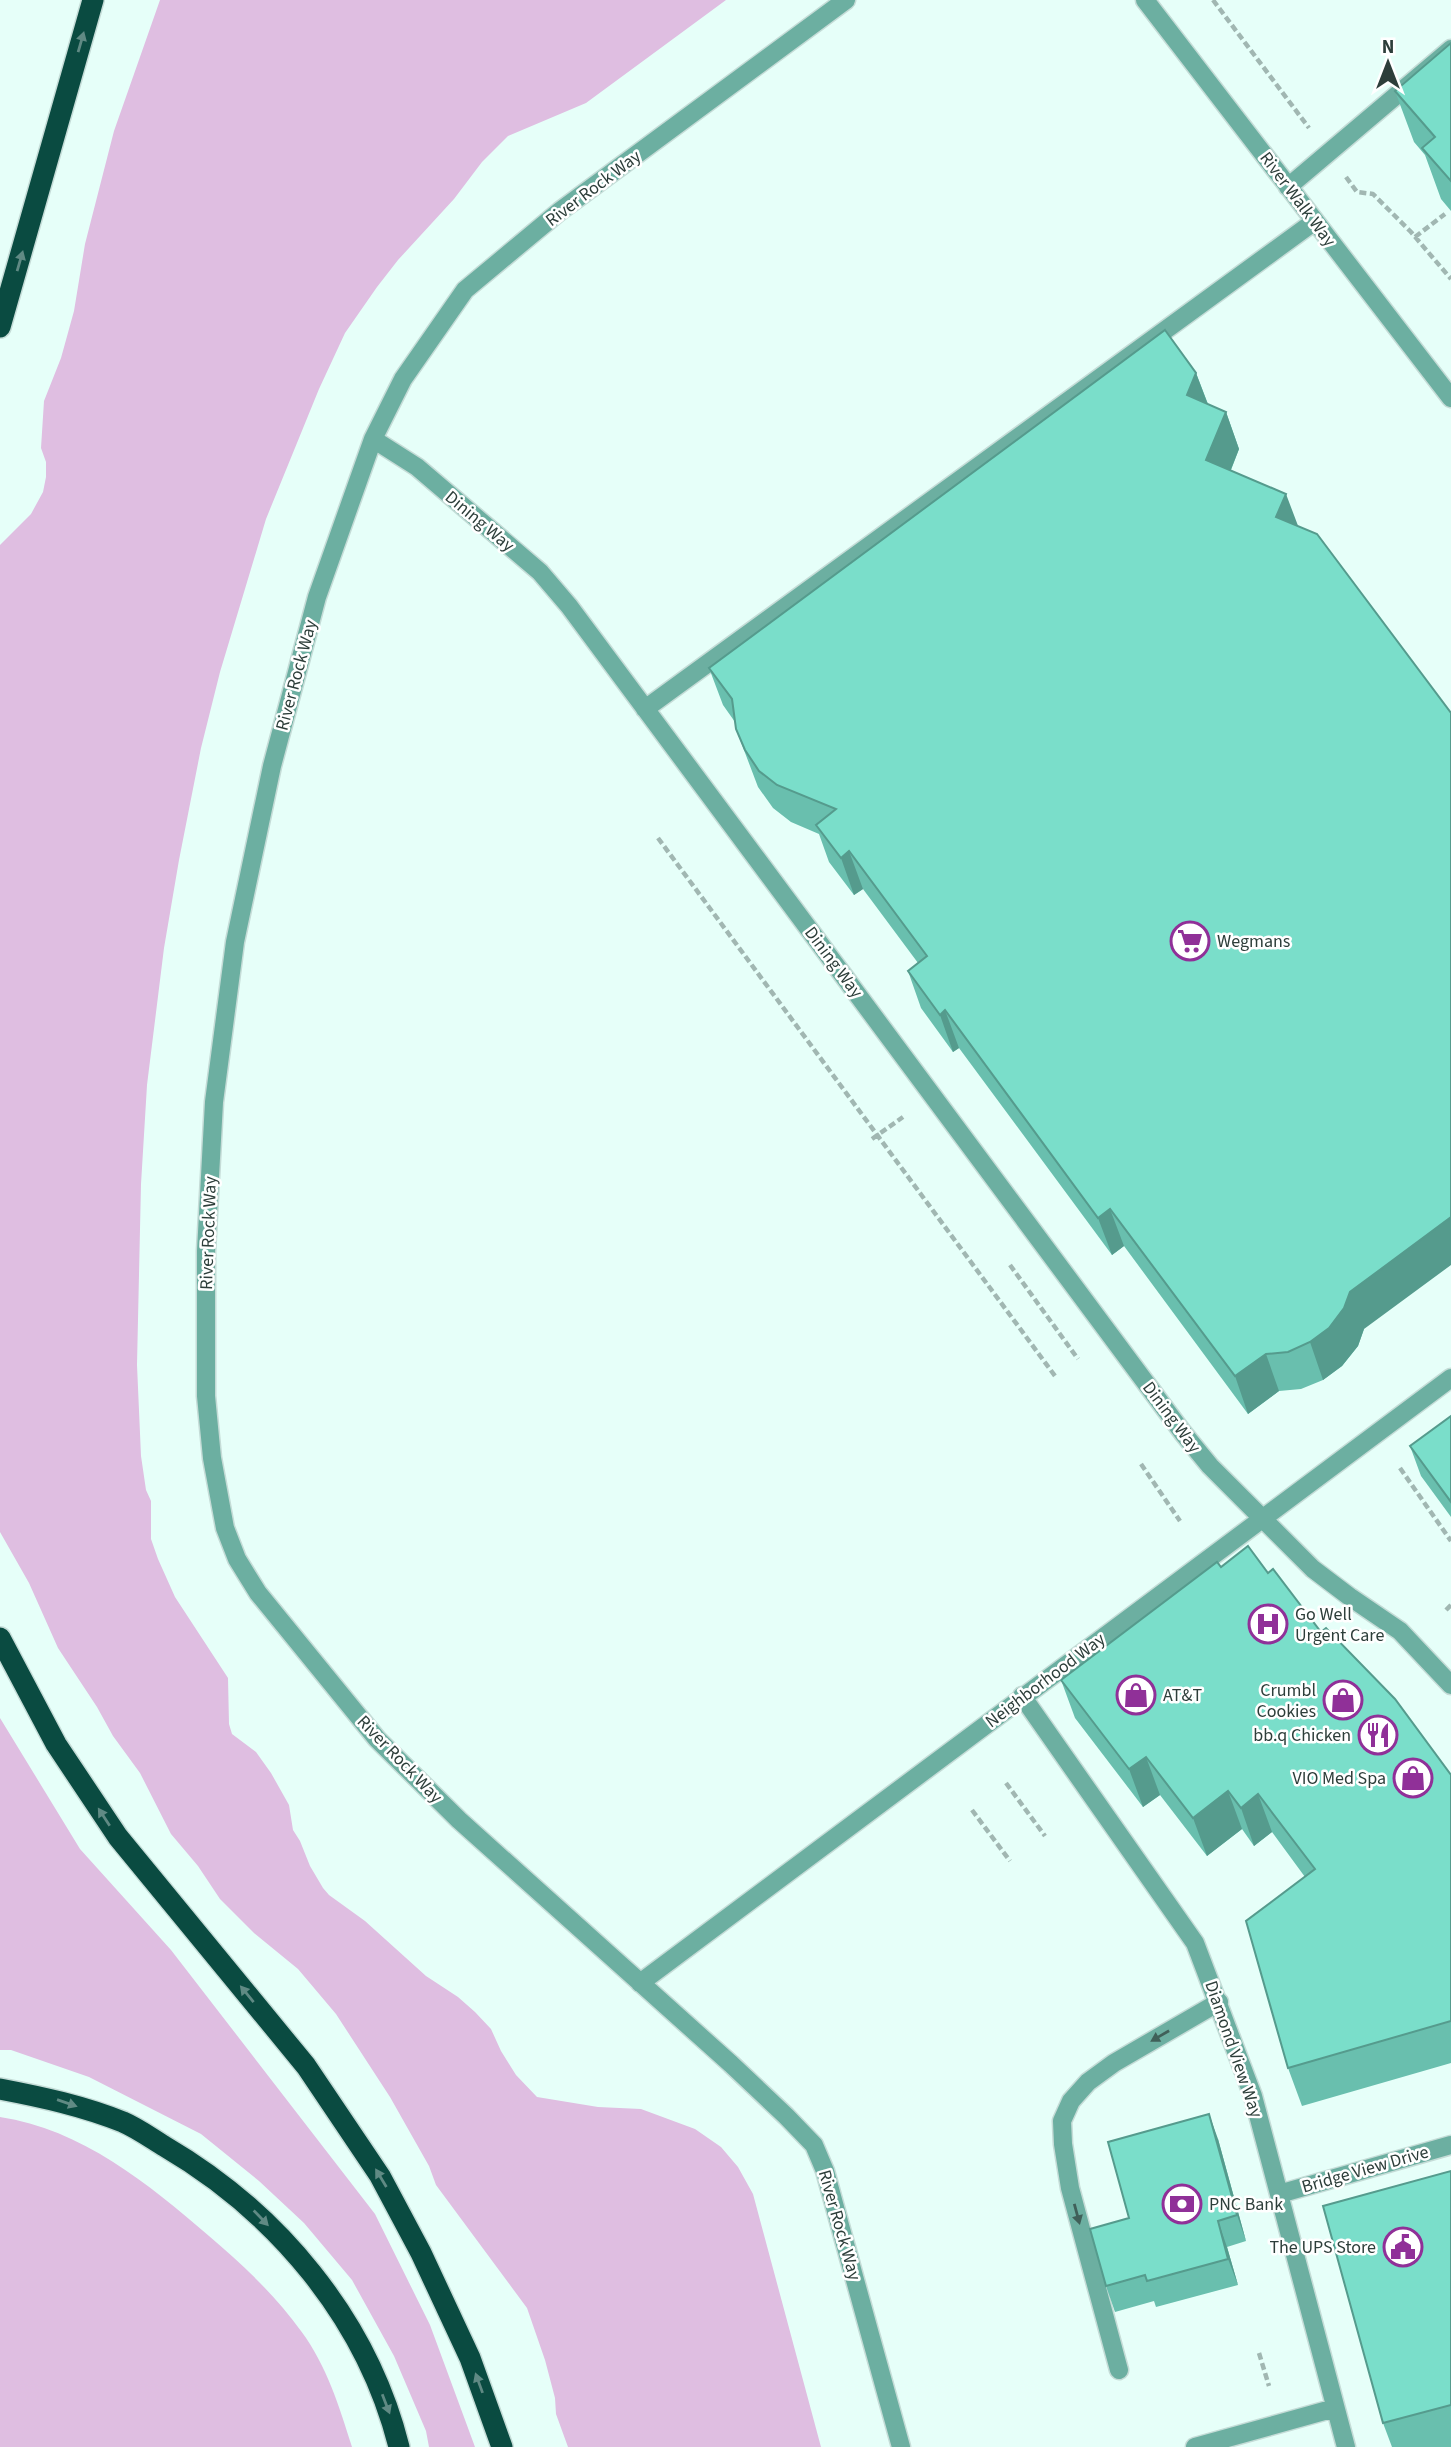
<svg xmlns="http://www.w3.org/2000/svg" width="1451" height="2447" font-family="'Source Sans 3',sans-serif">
	<rect width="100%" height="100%" fill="#e6fff9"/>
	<path fill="#dfbee1" d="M160,0H726L586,103L508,136L482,162L454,199L398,260L377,287L345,333L319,389L266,519L220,672L201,748L179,860L164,948L147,1085L141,1184L137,1365L141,1456L146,1490L151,1501V1539L158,1559L175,1597L228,1678L229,1724L232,1734L256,1752L271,1773L289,1805L293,1830L300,1841L310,1866L323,1888L329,1895L365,1921L426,1976L458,1997L475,2012L491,2029L501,2051L516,2075L537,2097L598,2107L641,2109L695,2129L721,2147L738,2167L753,2194L821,2447H568L556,2414L555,2398L545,2360L527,2308L436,2185L429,2166L390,2097L336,2014L298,1969L254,1933L220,1899L198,1866L171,1834L140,1773L113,1736L97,1707L58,1648L29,1583L0,1532V545L31,514L43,492L46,477V462L41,448L44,401L61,358L74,311L85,244L114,131Z
		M0,1718L80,1849L171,1950L375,2214L430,2325L475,2447H429L426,2431L394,2356L352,2280L304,2223L259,2181L201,2134L89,2077L11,2050H0Z
		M0,2117C81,2129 149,2184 209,2236C243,2265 275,2295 301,2331C327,2366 339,2406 352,2447H0Z"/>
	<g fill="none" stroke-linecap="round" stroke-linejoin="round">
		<defs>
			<path id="minor" d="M846,0L560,211L465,290L403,379L373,439L317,597L272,766L235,942L214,1102L206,1251V1396L212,1458L225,1528L237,1559L258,1593L377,1739L459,1820L731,2064L786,2116L814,2145L825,2171L901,2447
				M1145,0L1451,398
				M1288,187L1451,49
				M373,439L417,467L540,572L569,606L1183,1433L1210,1466L1313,1569L1350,1597L1400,1631L1451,1685
				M645,709L1315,221
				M1022,1696L1195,1943L1253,2096L1346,2447
				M640,1983L1451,1378
				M1279,2194L1451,2145
				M1119,2370L1070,2188L1063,2144L1062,2121L1071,2101L1088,2082L1114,2063L1219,2002
				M1195,2447L1335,2408"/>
			<path id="highway" d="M0,327L93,0
				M0,1638L56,1744L118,1837L306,2066L380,2176L421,2253L470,2358L502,2447
				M0,2089C42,2097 83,2106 123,2122C137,2128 151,2138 164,2146C277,2212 367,2319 399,2447"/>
		</defs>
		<use href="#minor" stroke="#c5dcd7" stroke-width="21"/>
		<use href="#highway" stroke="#c5dcd7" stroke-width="24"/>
		<path stroke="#a1b7b2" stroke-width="4.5" stroke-dasharray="7 3.5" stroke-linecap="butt" d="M1213,0L1309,128
			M1346,177L1357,192L1373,194L1411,232L1451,279
			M1415,237L1445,214
			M658,838L1055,1376
			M872,1139L903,1117
			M1010,1265L1078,1359
			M1141,1464L1180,1521
			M1400,1468L1451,1541
			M1446,1610L1451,1605
			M1006,1783L1045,1836
			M972,1810L1010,1861
			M1259,2353L1269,2386"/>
		<use href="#minor" stroke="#6cafa1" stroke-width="18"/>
		<use href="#highway" stroke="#0a4b41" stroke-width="21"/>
	</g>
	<path fill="#69bfae" d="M1451,43V211L1441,199L1425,155L1414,142L1395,91Z
		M1196,373L1208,404L1226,412L1239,449L1231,470L1364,1329L1358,1346L1342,1366L1323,1380L1301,1389L1279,1391L1248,1414L1124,1246L1112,1255L959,1048L953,1052L921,1008L908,971L918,963L863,889L854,895L829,862L819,834L791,822L773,808L758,787L736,729L735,722L723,705L709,668Z
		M1451,1416V1517L1421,1476L1410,1446Z
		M1221,1567L1268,1573L1451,1775V2063L1302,2106L1288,2068L1305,1877L1272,1832L1254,1846L1242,1829L1207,1856L1160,1795L1143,1807L1075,1718L1061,1680Z
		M1218,2139L1246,2241L1227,2247L1238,2285L1156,2307L1154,2301L1115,2312L1106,2286L1129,2218Z
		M1451,2171V2447H1392L1383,2423Z"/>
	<path fill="#559b8d" d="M1196,373L1210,410L1187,395Z
		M1226,412L1239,449L1220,497L1206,460Z
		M1286,494L1300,531L1276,517Z
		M849,851L863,889L854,895L841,858Z
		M945,1010L959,1048L953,1052L940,1015Z
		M1110,1209L1124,1246L1112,1255L1098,1218Z
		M1451,1217V1265L1364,1329L1358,1346L1342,1366L1323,1380L1310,1342L1350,1292Z
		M1266,1354L1279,1391L1248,1414L1235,1376Z
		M1146,1757L1160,1795L1143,1807L1129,1769Z
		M1228,1791L1242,1829L1207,1856L1193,1818Z
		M1258,1794L1272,1832L1254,1846L1241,1808Z
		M1209,2114L1218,2139L1246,2241L1237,2215Z
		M1218,2221L1227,2247L1238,2285L1228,2259Z"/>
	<path fill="#7adeca" stroke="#559b8d" stroke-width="2" d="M1451,43V181L1422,148L1435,137L1395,91Z
		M1165,330L1196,373L1187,395L1226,412L1206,460L1286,494L1276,517L1317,534L1451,713V1217L1350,1292L1344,1308L1329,1328L1310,1342L1288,1352L1266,1354L1235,1376L1110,1209L1098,1218L945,1010L940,1015L908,971L927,956L849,851L841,858L816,825L836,809L777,785L759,771L745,750L736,729L732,699L709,668Z
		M1451,1416V1502L1410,1446Z
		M1248,1546L1268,1573L1273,1569L1321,1632L1326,1628L1395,1699L1451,1775V2021L1288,2068L1246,1921L1315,1869L1258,1794L1241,1808L1228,1791L1193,1818L1146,1757L1129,1769L1061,1680L1217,1562L1221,1567Z
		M1209,2114L1237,2215L1218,2221L1228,2259L1147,2281L1145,2275L1106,2286L1090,2229L1129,2218L1108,2142Z
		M1451,2171V2405L1383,2423L1323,2206Z"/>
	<defs><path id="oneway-solid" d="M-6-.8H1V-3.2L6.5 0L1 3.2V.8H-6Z" transform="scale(1.75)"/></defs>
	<g fill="#608a84">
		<use href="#oneway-solid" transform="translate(81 42) rotate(-74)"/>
		<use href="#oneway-solid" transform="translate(20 261) rotate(-74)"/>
		<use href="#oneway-solid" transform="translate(104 1817) rotate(-123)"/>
		<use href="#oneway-solid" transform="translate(247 1994) rotate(-129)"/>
		<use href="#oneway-solid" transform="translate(67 2103) rotate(19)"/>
		<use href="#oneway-solid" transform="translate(381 2178) rotate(-121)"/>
		<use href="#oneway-solid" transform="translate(261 2218) rotate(46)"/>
		<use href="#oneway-solid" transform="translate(479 2383) rotate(-110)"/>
		<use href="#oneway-solid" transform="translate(386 2404) rotate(69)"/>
	</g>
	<g fill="#406059">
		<use href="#oneway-solid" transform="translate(1160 2036) rotate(150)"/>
		<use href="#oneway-solid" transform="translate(1077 2214) rotate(75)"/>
	</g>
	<defs>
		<symbol id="supermarket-ring" viewBox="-11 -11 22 22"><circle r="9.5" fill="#fff" stroke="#903098" stroke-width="1.5"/><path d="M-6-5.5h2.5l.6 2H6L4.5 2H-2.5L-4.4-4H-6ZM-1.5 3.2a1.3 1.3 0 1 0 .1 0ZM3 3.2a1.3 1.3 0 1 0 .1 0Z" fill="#903098"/></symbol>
		<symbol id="hospital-ring" viewBox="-11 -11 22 22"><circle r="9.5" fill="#fff" stroke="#903098" stroke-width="1.5"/><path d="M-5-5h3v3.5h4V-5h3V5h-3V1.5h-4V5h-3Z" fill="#903098"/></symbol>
		<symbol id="shop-ring" viewBox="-11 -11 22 22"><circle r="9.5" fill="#fff" stroke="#903098" stroke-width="1.5"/><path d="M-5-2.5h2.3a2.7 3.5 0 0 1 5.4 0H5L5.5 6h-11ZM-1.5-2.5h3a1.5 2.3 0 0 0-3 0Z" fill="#903098"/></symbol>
		<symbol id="restaurant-ring" viewBox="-11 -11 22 22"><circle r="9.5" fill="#fff" stroke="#903098" stroke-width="1.5"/><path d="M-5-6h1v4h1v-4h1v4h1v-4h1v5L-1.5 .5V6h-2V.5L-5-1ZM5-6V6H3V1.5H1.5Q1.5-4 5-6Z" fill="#903098"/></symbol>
		<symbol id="bank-ring" viewBox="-11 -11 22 22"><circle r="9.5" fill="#fff" stroke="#903098" stroke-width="1.5"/><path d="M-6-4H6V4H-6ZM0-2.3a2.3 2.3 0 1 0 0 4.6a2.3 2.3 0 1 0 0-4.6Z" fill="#903098"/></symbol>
		<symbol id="civic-ring" viewBox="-11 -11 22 22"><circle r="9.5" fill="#fff" stroke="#903098" stroke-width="1.5"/><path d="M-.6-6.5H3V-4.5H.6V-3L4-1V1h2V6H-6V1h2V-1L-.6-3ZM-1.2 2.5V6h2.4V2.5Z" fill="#903098"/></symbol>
	</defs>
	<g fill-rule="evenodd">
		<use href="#supermarket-ring" x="1168" y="919" width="44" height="44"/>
		<use href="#hospital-ring" x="1246" y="1602" width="44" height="44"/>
		<use href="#shop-ring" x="1114" y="1673" width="44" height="44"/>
		<use href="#shop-ring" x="1321" y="1678" width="44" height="44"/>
		<use href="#restaurant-ring" x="1356" y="1713" width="44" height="44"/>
		<use href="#shop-ring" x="1391" y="1756" width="44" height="44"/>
		<use href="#bank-ring" x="1160" y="2182" width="44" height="44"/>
		<use href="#civic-ring" x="1381" y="2225" width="44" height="44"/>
	</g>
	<g text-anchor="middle" stroke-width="5" stroke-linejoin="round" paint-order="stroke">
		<g font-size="18" fill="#2d3e3a" stroke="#fff">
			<text transform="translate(593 188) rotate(-37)" y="6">River Rock Way</text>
			<text transform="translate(1298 199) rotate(53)" y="6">River Walk Way</text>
			<text transform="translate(480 521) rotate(40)" y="6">Dining Way</text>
			<text transform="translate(296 675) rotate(-75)" y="6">River Rock Way</text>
			<text transform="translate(834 962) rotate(53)" y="6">Dining Way</text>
			<text transform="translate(208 1233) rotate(-88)" y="6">River Rock Way</text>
			<text transform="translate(1172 1417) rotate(53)" y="6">Dining Way</text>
			<text transform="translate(1045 1680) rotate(-37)" y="6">Neighborhood Way</text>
			<text transform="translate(400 1759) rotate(46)" y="6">River Rock Way</text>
			<text transform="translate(1234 2049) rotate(71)" y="6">Diamond View Way</text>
			<text transform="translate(1365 2169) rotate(-16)" y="6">Bridge View Drive</text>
			<text transform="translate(840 2225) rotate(74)" y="6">River Rock Way</text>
		</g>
		<g font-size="18" fill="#2d3e3a" stroke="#fff" text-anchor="start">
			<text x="1217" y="947">Wegmans</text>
			<text x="1295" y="1620">Go Well<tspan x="1295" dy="21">Urgent Care</tspan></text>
			<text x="1316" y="1696" text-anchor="end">Crumbl<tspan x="1316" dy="21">Cookies</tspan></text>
			<text x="1163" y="1701">AT&amp;T</text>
			<text x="1351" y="1741" text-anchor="end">bb.q Chicken</text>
			<text x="1386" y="1784" text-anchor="end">VIO Med Spa</text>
			<text x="1209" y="2210">PNC Bank</text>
			<text x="1376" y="2253" text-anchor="end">The UPS Store</text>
		</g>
	</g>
	<g transform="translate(1388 63)" stroke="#ffffff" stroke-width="5" paint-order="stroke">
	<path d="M0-5L12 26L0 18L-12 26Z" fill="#2d3e3a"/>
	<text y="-10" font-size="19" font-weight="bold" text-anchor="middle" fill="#2d3e3a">N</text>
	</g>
</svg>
